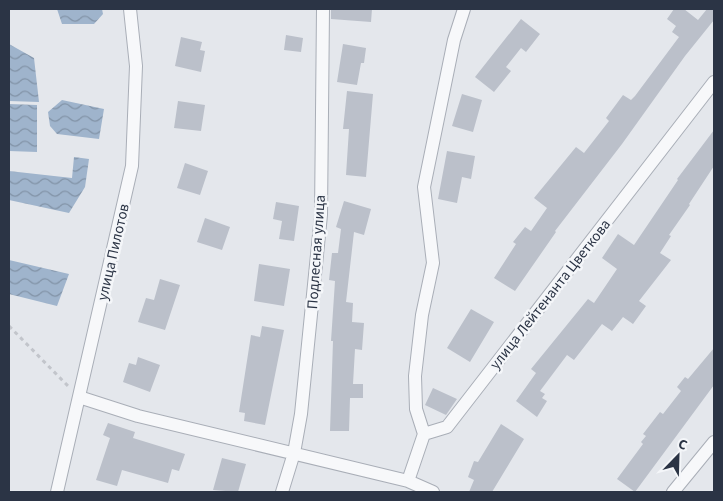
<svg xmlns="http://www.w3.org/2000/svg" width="723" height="501" font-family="'Source Sans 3',sans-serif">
	<defs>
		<pattern id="water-waves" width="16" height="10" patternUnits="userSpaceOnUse" patternTransform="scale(1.25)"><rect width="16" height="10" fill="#9fb4cc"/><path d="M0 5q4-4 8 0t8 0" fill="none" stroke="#8293a7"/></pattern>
	</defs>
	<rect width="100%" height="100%" fill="#e4e7ec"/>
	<path fill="url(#water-waves)" d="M57,9H102L103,14L94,24H62Z
		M9,44L34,58L39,102L9,101Z
		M62,100L104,109L99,139L57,134L50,126L48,112Z
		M9,104L37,105V152L9,151Z
		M74,157L89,159L85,187L69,213L9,200V171L72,178Z
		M9,260L69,274L57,306L9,294Z"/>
	<path fill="#bbc0ca" d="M331,9H372L371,22L331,19Z
		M674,9H684L698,20L707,9H714V20L685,56L622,144L555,231L556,232L515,291L494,278L516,244L513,242L525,227L531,231L547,208L534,198L576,147L584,153L609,121L606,118L623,95L631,100L635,96L679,37L672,32L676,26L667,19Z
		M521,19L540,34L526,52L521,48L506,67L511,71L494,92L475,77Z
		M286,35L303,38L301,52L284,50Z
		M181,37L202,42L200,50L205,51L201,72L175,66Z
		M343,44L366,48L364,63H361L357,85L337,82Z
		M347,91L373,94L366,177L346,175L349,129H343Z
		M462,94L482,100L473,132L452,126Z
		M178,101L205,105L201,131L174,128Z
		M714,130V166L689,204L690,205L669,235L671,236L660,253L671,260L639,301L646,306L633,324L623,317L612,331L602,324L574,360L567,355L540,391L545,394L542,398L547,401L537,417L516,401L536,373L531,369L588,299L594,303L617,269L602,258L618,234L634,245L678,180L677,179Z
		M447,151L475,156L471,179L462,177L457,203L438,199Z
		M185,163L208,171L200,195L177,188Z
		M344,201L371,209L364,235L354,232L346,302L353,303L352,322L364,323L362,350L355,349L353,384H363V398H350L349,431H330L333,341H331L335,281L329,280L332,253H338L341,229L336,227Z
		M276,202L299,206L294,241L279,239L282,221L273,219Z
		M205,218L230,227L222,250L197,242Z
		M259,264L290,269L284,306L254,301Z
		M160,279L180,285L165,330L138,322L146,298L154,300Z
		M471,309L494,322L470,362L447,348Z
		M262,326L284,330L265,425L244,421L245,413L239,412L251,335L260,337Z
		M714,348V385L635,492L617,479L643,444L641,442L646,436L643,434L660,412L663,414L681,391L677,387L685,377L688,379Z
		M138,357L160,365L150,392L123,382L129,363L136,365Z
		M433,388L457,399L446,415L425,405Z
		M108,423L135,432L133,438L185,454L179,471L172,469L168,483L122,470L117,486L96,480L110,438L103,435Z
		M501,424L524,439L492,492H469L474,480L468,477L474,461L478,462Z
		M222,458L246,464L238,492L213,490Z"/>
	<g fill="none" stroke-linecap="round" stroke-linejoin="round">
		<defs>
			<path id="minor" d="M79,397L138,416L408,481
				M424,434L416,409L415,376L422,315L433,263L424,187L454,40L464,9
				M57,492L132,166L136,66L130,9
				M282,492L294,453L301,414L321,215L323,9
				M433,492L408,481L424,434L447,427L714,82
				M673,492L714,442"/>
		</defs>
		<use href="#minor" stroke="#a9aeb7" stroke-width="14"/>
		<path stroke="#c2c5cb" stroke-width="3" stroke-dasharray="4 4" stroke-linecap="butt" d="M9,326L68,386"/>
		<use href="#minor" stroke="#f7f8fa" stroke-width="12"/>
	</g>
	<g text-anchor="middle" stroke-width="5" stroke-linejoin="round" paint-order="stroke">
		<g font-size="15" fill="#2b3445" stroke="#f4f6f9">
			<text transform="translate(113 252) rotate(-77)" y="5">улица Пилотов</text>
			<text transform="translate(316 252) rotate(-86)" y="5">Подлесная улица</text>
			<text transform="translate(550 294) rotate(-52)" y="5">улица Лейтенанта Цветкова</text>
		</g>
	</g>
	<rect width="723" height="501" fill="none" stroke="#2b3445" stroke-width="20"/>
	<g transform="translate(678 456) rotate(23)" stroke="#f4f6f9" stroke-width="4" paint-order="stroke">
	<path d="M0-4L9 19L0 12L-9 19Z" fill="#2b3445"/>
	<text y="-8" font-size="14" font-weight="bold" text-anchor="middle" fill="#2b3445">С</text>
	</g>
</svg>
